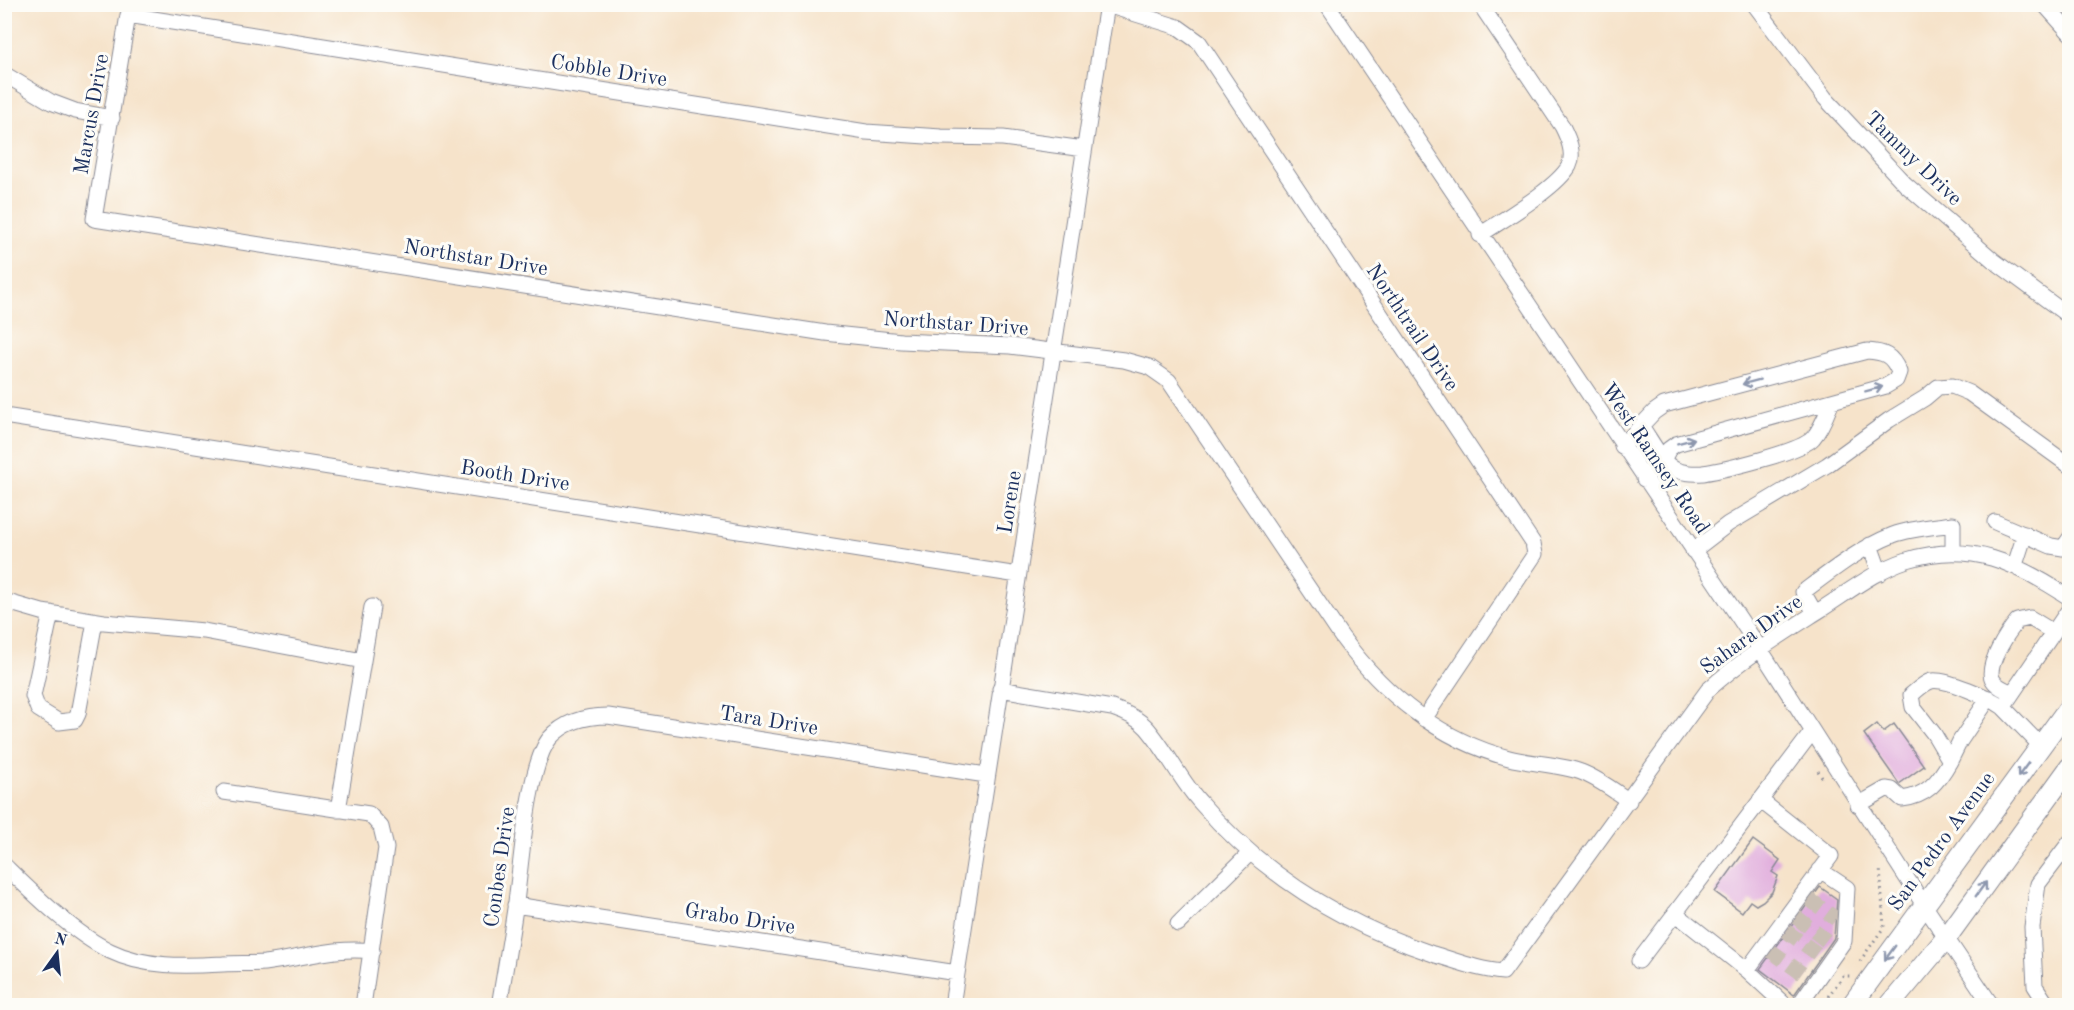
<svg xmlns="http://www.w3.org/2000/svg" width="2074" height="1010" font-family="'Old Standard TT',serif">
	<rect width="100%" height="100%" fill="#fdfcf7"/>
	<filter id="ink" filterUnits="userSpaceOnUse"><feTurbulence type="fractalNoise" baseFrequency=".0167" numOctaves="2"/><feDisplacementMap in="SourceGraphic" scale="12" xChannelSelector="R" yChannelSelector="G"/><feConvolveMatrix kernelMatrix="1 2 1 2 8 2 1 2 1" color-interpolation-filters="sRGB"/></filter>
	<filter id="wash" filterUnits="userSpaceOnUse"><feTurbulence type="fractalNoise" baseFrequency=".008" numOctaves="4" result="noise"/><feDisplacementMap in="SourceGraphic" scale="24" xChannelSelector="R" yChannelSelector="G"/><feGaussianBlur stdDeviation="1.35" result="paint"/><feColorMatrix in="noise" values="0 0 0 0 0 0 0 0 0 0 0 0 0 0 0 0 0 1.4 0 .05"/><feComposite in="paint" operator="in"/></filter>
	<g filter="url(#wash)">
		<rect width="100%" height="100%" fill="#f6e3ca"/>
		<g id="blocks">
			<path fill="#e1aedd" d="M1877,724L1883,732L1894,724L1924,766L1899,784L1864,734Z
				M1753,840L1780,860L1772,872L1778,876L1772,892L1763,901L1756,905L1750,901L1742,912L1715,892Z
				M1820,887L1837,899L1834,938L1794,995L1760,969Z"/>
		</g>
	</g>
	<g filter="url(#ink)">
		<use href="#blocks" fill-opacity="0" stroke="#888994" stroke-width="1.5"/>
		<g fill="none" stroke-linecap="round" stroke-linejoin="round">
			<path stroke="#cabfb4" stroke-width="15" stroke-dasharray="15 8" stroke-linecap="butt" d="M1809,899L1836,919
				M1796,917L1832,945
				M1786,931L1822,957
				M1771,951L1807,977"/>
			<defs>
				<path id="minor" d="M1327,4L1760,649L1924,905L1992,1006
					M1754,4L1825,98L1905,184L1993,260L2070,317
					M2044,4L2070,33
					M1107,5L1178,27L1199,42L1533,543L1535,554L1424,719
					M4,74L51,102L75,111L112,118
					M1084,149L1003,138L941,137L866,132L128,15L94,219L825,333L901,341L1010,346L1124,360L1149,367L1169,381L1341,636C1383,693 1439,740 1509,758C1532,764 1559,764 1581,772C1599,779 1613,790 1629,801
					M1480,235C1502,220 1557,188 1569,166C1575,153 1568,138 1562,126L1480,4
					M4,416L1018,575
					M1641,426C1649,437 1661,460 1671,467C1679,473 1694,474 1703,473C1723,470 1801,452 1813,438C1822,428 1827,413 1832,401
					M1622,446L1654,412L1664,405L1867,351C1884,352 1892,355 1899,372L1896,380L1886,386L1676,444L1669,449L1664,458L1644,479
					M1995,522L2051,546L2063,548L2070,538
					M1870,545L1880,573
					M1693,551L1728,524L1827,465L1889,420L1925,398L1938,387L1952,386L1969,393L2070,466
					M2015,565L2025,534
					M4,601L42,612L104,622L204,631L363,661
					M51,613L33,696L38,709L59,722L75,720L78,714L95,621
					M1815,613L1803,592C1831,571 1860,548 1893,535C1912,528 1933,527 1953,524V552
					M1000,689L1112,708C1124,712 1138,718 1147,728C1167,751 1180,780 1200,802C1262,874 1343,924 1433,954C1456,961 1478,970 1503,972L1708,690C1742,659 1781,635 1820,610C1847,593 1876,570 1907,560C1971,540 2017,563 2070,598
					M2012,693C2006,690 1996,686 1993,680C1984,667 2009,631 2017,621L2030,618L2053,632
					M2040,745L2003,707L2070,608
					M1950,761L1960,741L1989,698
					M224,792L369,814L381,827L386,848L363,1006
					M1858,805L1886,789L1892,790L1902,799C1927,796 1938,782 1950,761L1934,734L1913,707L1911,695C1916,691 1924,683 1931,681C1945,678 1991,698 2003,707
					M338,810L372,607
					M4,865C33,893 74,934 110,951C145,968 185,966 223,964C236,963 250,964 264,963C299,959 336,946 372,951
					M515,905L957,973
					M1675,913L1747,970L1786,1006
					M1178,924L1250,853
					M1639,961L1812,732
					M1747,970L1831,856L1760,800
					M499,1006C505,971 511,936 516,902C521,865 528,764 550,738C565,721 587,716 608,716L986,775
					M952,1006L1107,4
					M1798,1006L1844,941L1847,888L1820,870
					M2048,1006L2035,986L2032,927L2038,884L2070,842"/>
				<path id="major" d="M1851,1006L2070,706
					M1889,1006L1947,937L2070,767"/>
			</defs>
			<use href="#minor" stroke="#888994" stroke-width="17"/>
			<use href="#major" stroke="#888994" stroke-width="22"/>
			<path stroke="#888994" stroke-width="3" stroke-dasharray="1.5 4.5" stroke-linecap="butt" d="M1818,771L1824,781
				M1860,961L1884,927L1880,867
				M1821,1006L1843,976H1850L1851,974"/>
			<use href="#minor" stroke="#fff" stroke-width="15"/>
			<use href="#major" stroke="#fff" stroke-width="20"/>
		</g>
		<defs><path id="oneway-shaft" d="M-6 0H5M1.5-3L5.5 0L1.5 3" fill="none" stroke-width="1.6" stroke-linecap="round" stroke-linejoin="round" transform="scale(1.5)"/></defs>
		<g stroke="#8d97ae">
			<use href="#oneway-shaft" transform="translate(1751 382) rotate(165)"/>
			<use href="#oneway-shaft" transform="translate(1874 389) rotate(-15)"/>
			<use href="#oneway-shaft" transform="translate(1686 441) rotate(-15)"/>
			<use href="#oneway-shaft" transform="translate(2023 770) rotate(126)"/>
			<use href="#oneway-shaft" transform="translate(1981 889) rotate(-54)"/>
			<use href="#oneway-shaft" transform="translate(1890 953) rotate(126)"/>
		</g>
	</g>
	<g text-anchor="middle" stroke-width="6" stroke-linejoin="round" paint-order="stroke">
		<g font-size="21" fill="#1b2f5e" stroke="#fdfcf7">
			<text transform="translate(609 70) rotate(9)" y="7">Cobble Drive</text>
			<text transform="translate(91 114) rotate(-80)" y="7">Marcus Drive</text>
			<text transform="translate(1914 158) rotate(44)" y="7">Tammy Drive</text>
			<text transform="translate(476 257) rotate(9)" y="7">Northstar Drive</text>
			<text transform="translate(956 323) rotate(4)" y="7">Northstar Drive</text>
			<text transform="translate(1413 327) rotate(56)" y="7">Northtrail Drive</text>
			<text transform="translate(1656 458) rotate(56)" y="7">West Ramsey Road</text>
			<text transform="translate(515 475) rotate(9)" y="7">Booth Drive</text>
			<text transform="translate(1009 502) rotate(-81)" y="7">Lorene</text>
			<text transform="translate(1751 634) rotate(-36)" y="7">Sahara Drive</text>
			<text transform="translate(769 720) rotate(9)" y="7">Tara Drive</text>
			<text transform="translate(1941 841) rotate(-54)" y="7">San Pedro Avenue</text>
			<text transform="translate(499 867) rotate(-82)" y="7">Conbes Drive</text>
			<text transform="translate(740 918) rotate(9)" y="7">Grabo Drive</text>
		</g>
	</g>
	<rect width="2074" height="1010" fill="none" stroke="#fdfcf7" stroke-width="24"/>
	<g transform="translate(57 953) rotate(15)" stroke="#fdfcf7" stroke-width="4.5" paint-order="stroke">
	<path d="M0-4.5L10 22L0 15L-10 22Z" fill="#1b2f5e"/>
	<text y="-9" font-size="16" font-weight="bold" text-anchor="middle" fill="#1b2f5e">N</text>
	</g>
</svg>
